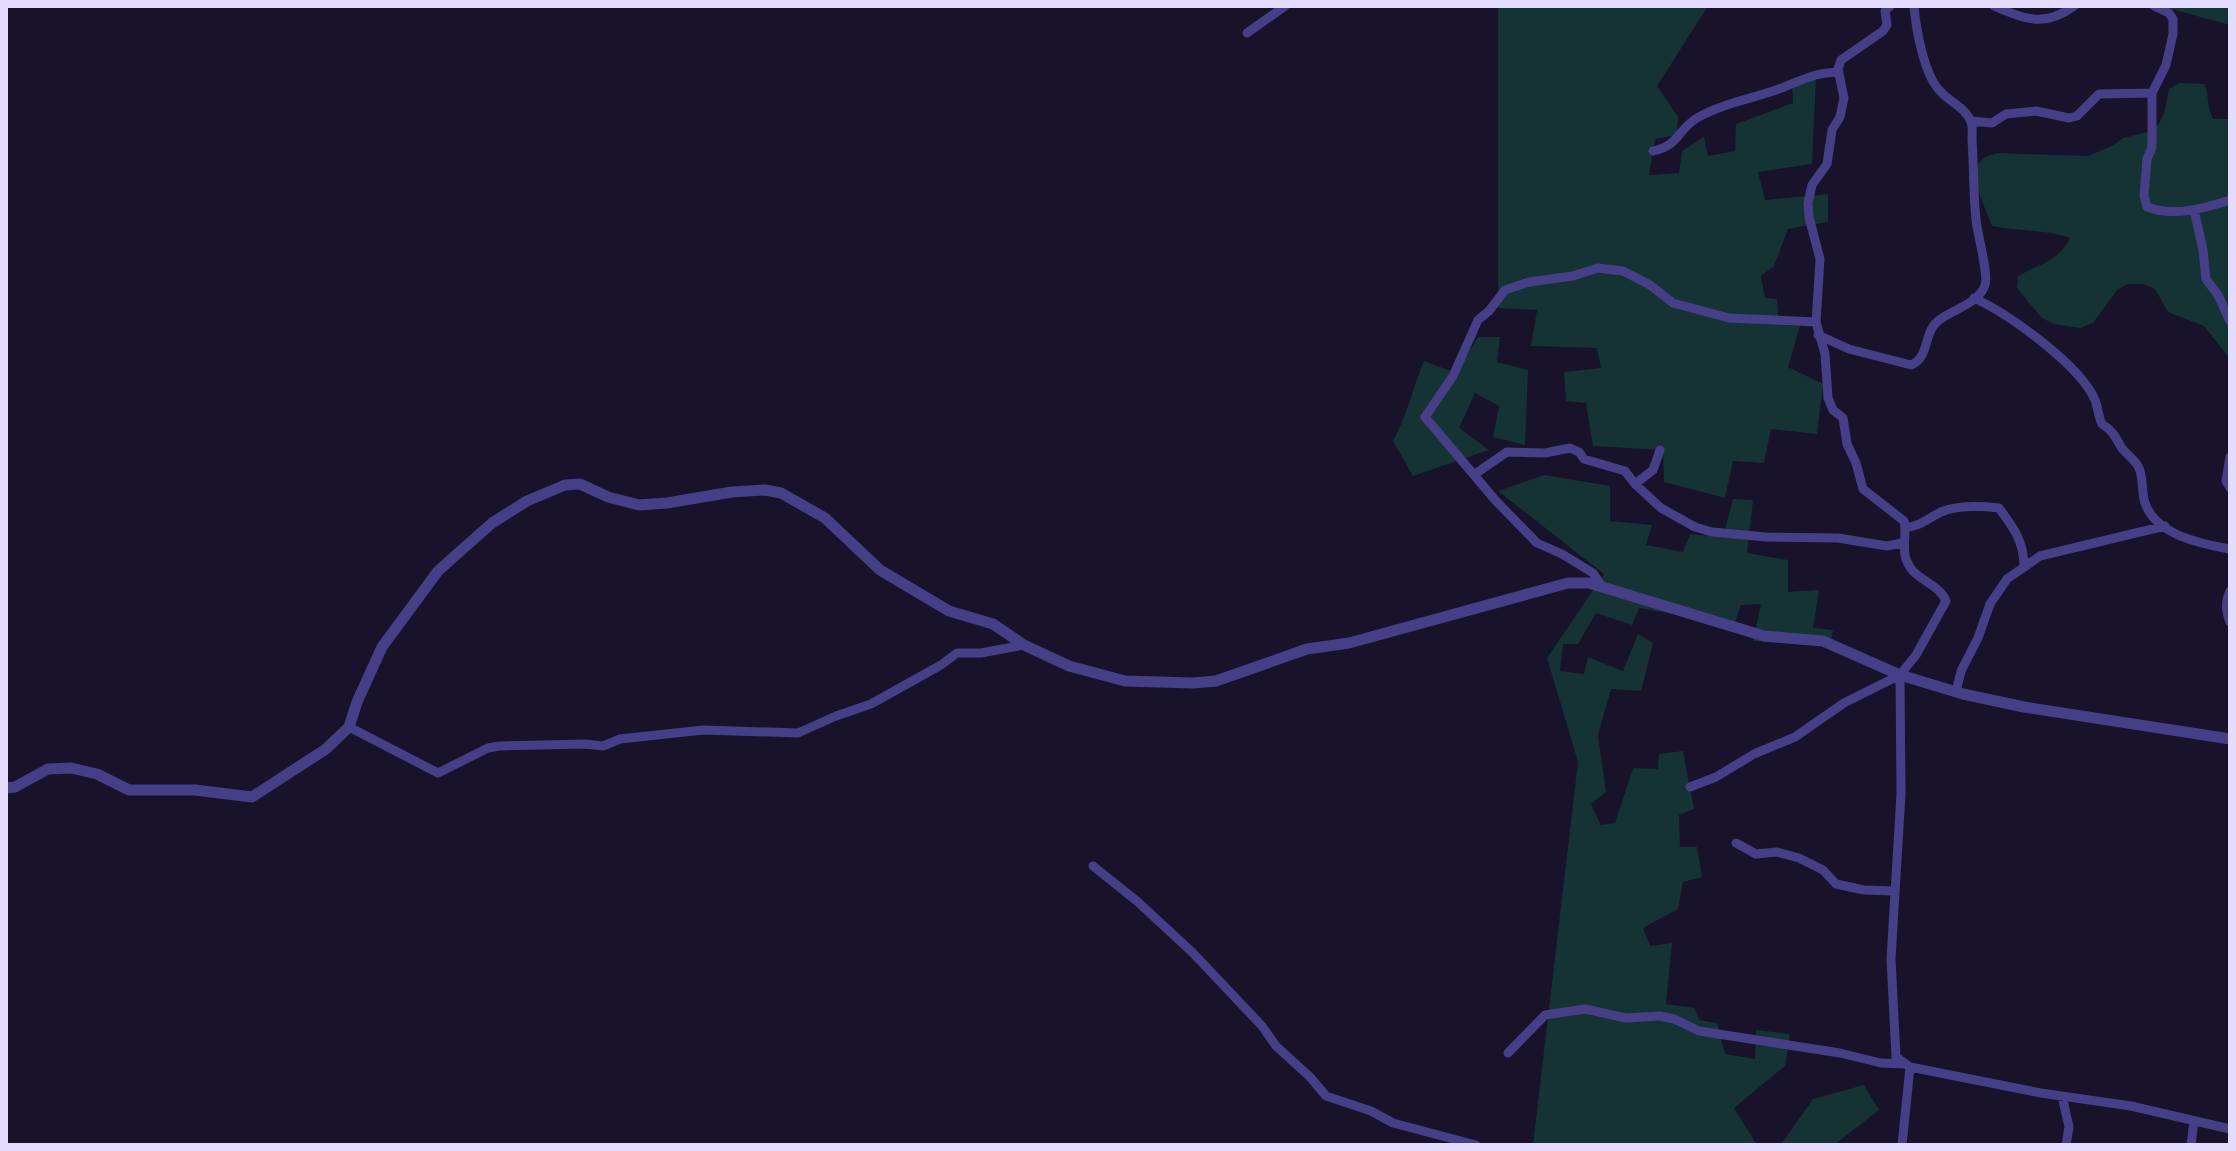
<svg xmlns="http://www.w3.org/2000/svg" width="2236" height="1151" font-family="'Titillium Web',sans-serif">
	<rect width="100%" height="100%" fill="#18122a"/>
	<path fill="#153334" d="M1498,6H1708L1657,86L1678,117L1677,135L1655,139L1649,175L1679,173L1682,151L1704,137L1708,156L1735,151L1736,124L1793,103L1792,80L1816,76L1812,164L1758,172L1765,200L1828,194V222L1788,229L1774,266L1761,276L1765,298L1777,299L1779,325L1800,326L1788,367L1823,384L1817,434L1771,429L1764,463L1733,461L1725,498L1664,482L1663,450L1593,446L1586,403L1566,401L1564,372L1601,368L1597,348L1531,346L1537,310L1498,308Z
		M2160,6H2230V25Z
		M2179,83L2205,84C2209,97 2207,107 2213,119H2230V359L2204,326L2168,312L2155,289L2143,284H2128L2117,290L2093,323L2080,328L2054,324L2042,318L2017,288L2018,276C2041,263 2058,262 2070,238C2049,230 2017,231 1992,226L1978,191L1976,166L1985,157L1997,153L2088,156L2112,146L2123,138L2148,132L2158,125L2164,114L2169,89Z
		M1478,337H1500L1497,362L1528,370L1525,445L1493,437L1499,406L1475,393L1459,428L1489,450L1413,476L1393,441C1407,416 1413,387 1424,361L1456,373Z
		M1544,475L1610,486V521L1652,525L1646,545L1683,552L1690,534L1723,537L1733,499L1753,500L1747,553L1788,560V592L1819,590L1813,628L1833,630L1830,645L1753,641L1761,604L1741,605L1734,625L1639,608L1632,625L1596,613L1578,644H1563L1560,671L1584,674L1588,657L1623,671L1638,634L1653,643L1641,691L1611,689L1598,735L1606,792L1591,804L1601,825L1615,823L1633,768L1658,769L1659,754L1683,751L1694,809L1679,815L1680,847H1697L1702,877L1683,882L1678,909L1643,928L1650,946L1672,943L1666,1004L1695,1008L1699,1020L1717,1023L1725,1054L1755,1059L1756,1030L1790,1034L1785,1066L1734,1108L1757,1145H1533L1578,762L1547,658L1604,574L1498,491Z
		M1864,1085L1879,1110L1834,1145H1777L1782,1143L1813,1099Z"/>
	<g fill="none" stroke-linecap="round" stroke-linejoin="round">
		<path stroke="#473e88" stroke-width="9" d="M1994,6C2025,19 2044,28 2074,6
			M2154,6L2169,13L2173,19V34L2166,65L2152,93V147L2147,159L2144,196L2147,207C2174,217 2202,209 2230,200
			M1247,33L1285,6
			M1971,121L1992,123L2006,114L2036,111L2069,118L2077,116L2099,94L2152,93
			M1653,151C1680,145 1677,130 1697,118C1723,103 1751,99 1779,89C1803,80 1812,73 1839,72
			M2194,210L2203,250L2206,279L2218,295L2230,321
			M1974,298C2009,314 2080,365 2095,400C2098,407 2098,416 2102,424C2113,431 2115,436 2121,447C2126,454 2134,459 2138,466C2144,475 2141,492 2145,503C2156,535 2201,544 2230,549
			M1818,335L1849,349L1911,365C1930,357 1923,333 1938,321C1952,309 1979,304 1985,285C1989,274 1977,234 1976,219C1973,193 1974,166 1972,140C1972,135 1973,126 1971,122C1966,108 1950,102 1941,92C1924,76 1916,29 1914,6
			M2230,457L2226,481L2230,488
			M1475,474L1507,452L1545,453L1570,448L1579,452L1584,459L1625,471L1635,484L1661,508L1695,527L1712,532L1766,537L1838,538L1887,546L1902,543
			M1635,484L1653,470L1660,450
			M1906,527C1919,527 1929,518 1941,512C1958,505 1981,506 1999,508C2014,528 2024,542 2024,567
			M1601,585L1593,573L1562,554L1537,543L1496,501L1425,417L1453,376L1478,320L1489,311L1505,290L1529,282L1573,276L1598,268L1623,271L1650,285L1673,303L1729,318L1816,322
			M2230,591C2225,601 2226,612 2230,622
			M1900,675L1901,794L1891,959L1896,1057L1910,1067L1902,1145
			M1956,692L1961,671L1978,638L1990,604L2007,579L2040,556L2165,526
			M349,727L438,773L488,748L499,746L585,744L603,746L620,739L703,730L798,733L836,716L871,704L941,665L957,653H981L1024,645
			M1690,787L1716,777L1754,754L1795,737L1844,703L1900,675L1916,655L1946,601C1940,586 1923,582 1913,571C1898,554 1908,538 1904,521L1863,489L1856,463L1847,444L1843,418L1833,410L1828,398L1825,354L1816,322L1820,259L1809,217L1808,203L1812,185L1827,164L1832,130L1840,117L1844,98L1838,69L1841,60L1883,31L1887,25L1885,11L1890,6
			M1736,843L1756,854L1777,852L1799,858L1823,870L1836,884L1864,890L1894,891
			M1093,866L1138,902L1193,953L1262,1026L1276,1046L1310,1077L1326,1096L1371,1111L1393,1123L1476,1145
			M1508,1053L1545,1015L1585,1009L1626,1018L1660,1016L1674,1019L1699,1031L1840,1053L1881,1063L1905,1064
			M1910,1067L2041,1093L2131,1106L2230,1129
			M2062,1096L2069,1127L2066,1145
			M2191,1145L2194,1121"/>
		<path stroke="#473e88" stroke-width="11" d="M6,788L15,787L48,769L71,768L97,774L129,790H195L252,797L326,749L349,727L357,702L382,647L438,571L492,523L527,501L565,485L580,484L608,497L639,505L667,503L732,492L765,490L781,493L825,518L880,570L949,611L993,624L1024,645L1069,666L1125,681L1193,683L1216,681L1307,649L1349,643L1568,583H1589L1764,636L1823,641L1900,675L1963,694L2024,707L2230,739"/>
	</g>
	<rect width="2236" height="1151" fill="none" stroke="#e3dcfe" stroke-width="16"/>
</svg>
